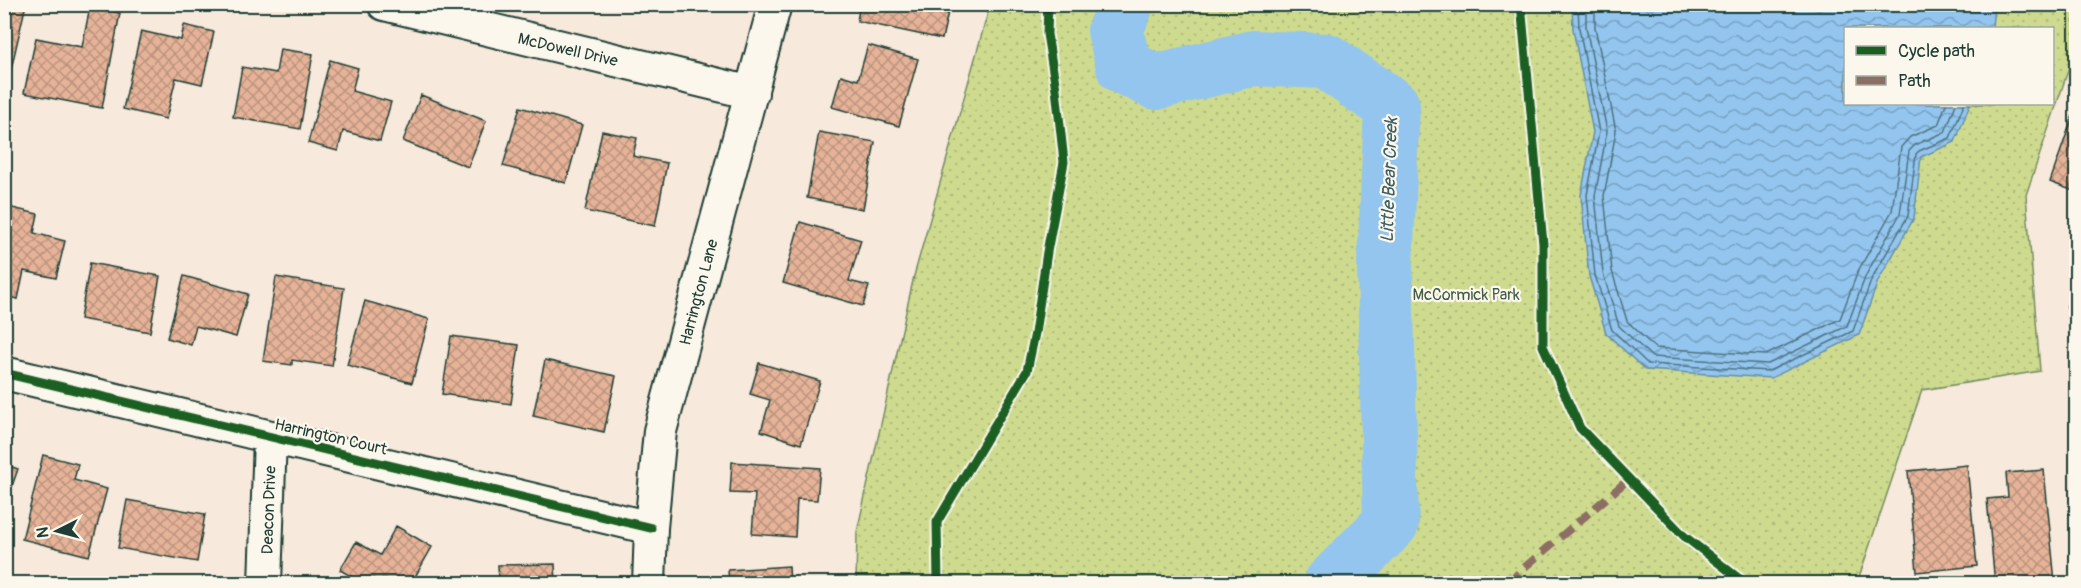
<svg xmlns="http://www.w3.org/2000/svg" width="2081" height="588" font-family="Pangolin,sans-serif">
	<defs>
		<pattern id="park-dots" width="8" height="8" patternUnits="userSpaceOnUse" patternTransform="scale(1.5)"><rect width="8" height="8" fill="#cedb8f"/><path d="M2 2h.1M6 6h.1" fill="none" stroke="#b0bd7c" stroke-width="1.8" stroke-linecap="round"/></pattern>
		<pattern id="water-waves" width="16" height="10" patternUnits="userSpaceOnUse" patternTransform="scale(1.5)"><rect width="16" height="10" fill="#93c5ef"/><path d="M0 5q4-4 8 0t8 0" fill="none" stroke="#77a1c2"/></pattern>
		<pattern id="building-cross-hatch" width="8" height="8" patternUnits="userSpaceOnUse" patternTransform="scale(1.5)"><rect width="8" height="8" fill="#e6b398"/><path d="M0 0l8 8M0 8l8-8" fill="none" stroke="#ba937d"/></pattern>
	</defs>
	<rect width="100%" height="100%" fill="#f7e9db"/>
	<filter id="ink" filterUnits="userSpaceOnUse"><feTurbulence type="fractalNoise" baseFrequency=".0167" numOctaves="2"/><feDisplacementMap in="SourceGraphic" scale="12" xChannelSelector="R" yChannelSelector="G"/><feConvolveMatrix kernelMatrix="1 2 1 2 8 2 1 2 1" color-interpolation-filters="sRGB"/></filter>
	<g filter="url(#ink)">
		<path fill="url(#park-dots)" stroke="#768c62" stroke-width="1.5" fill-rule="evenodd" d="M990,5H2076V47L2026,195L2040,371L1922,390L1857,583L856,584L857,532L914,276ZM1846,28H2052V104H1846Z"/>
		<path fill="url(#water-waves)" stroke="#658fa4" stroke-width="1.5" d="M1572,5H1994L1992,28H1846V104H1970L1955,142L1921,157L1914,218L1878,281L1859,335L1771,378L1645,370L1606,333L1589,276L1581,195L1593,132L1573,29Z"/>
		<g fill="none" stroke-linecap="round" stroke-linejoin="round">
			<path stroke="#4d737f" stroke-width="1.5" d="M1578,4L1579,28L1599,132L1587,195L1595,275L1612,330L1648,364L1769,371L1853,331L1872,278L1908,216L1916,154L1919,151L1950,138L1964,104
				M1586,4V27L1607,131L1595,196L1603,273L1619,326L1652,357L1768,364L1847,326L1866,275L1900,214L1909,151L1915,145L1945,132L1956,104
				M1595,4V27L1616,131L1604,196L1612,271L1627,321L1655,348L1766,355L1840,319L1858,271L1892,211L1901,147L1910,137L1938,125L1946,104"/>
			<path stroke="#93c5ef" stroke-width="56" d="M1126,4L1115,30L1124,67L1156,82L1253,58L1326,61L1392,106L1385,266L1391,523L1331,584"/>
		</g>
		<path fill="url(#building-cross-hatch)" stroke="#1f3d34" stroke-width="1.5" d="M4,4H26L10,74L4,73Z
			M860,4H930V7L948,12L942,39L857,21Z
			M90,7L120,13L102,108L24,93L36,38L82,47Z
			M184,25L214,32L202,84L176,78L166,119L123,109L141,31L181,40Z
			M868,45L918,59L899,126L832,107L841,75L858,80Z
			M280,49L313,54L300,129L233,117L242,67L276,73Z
			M330,60L358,68L352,91L391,102L380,141L343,131L338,151L308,143Z
			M421,95L486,121L468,167L403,141Z
			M520,107L582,125L566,183L503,166Z
			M2076,107V192L2050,182Z
			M602,131L637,138L633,156L667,163L655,226L585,211Z
			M819,132L875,142L863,209L807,198Z
			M4,206L38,214L34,233L65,241L56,278L24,271L18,299L4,296Z
			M800,222L861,240L849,281L869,286L863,306L783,283Z
			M2071,224H2076V279Z
			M90,263L160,276L150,332L80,319Z
			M184,276L248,294L236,337L196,326L191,345L167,338Z
			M276,277L344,288L332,366L292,360V365L263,361Z
			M365,301L429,319L412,383L347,365Z
			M2076,304V364H2074L2067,305Z
			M451,336L519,345L511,404L442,394Z
			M545,360L616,376L604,432L533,416Z
			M759,363L820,381L801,444L761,431L770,400L750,394Z
			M43,455L78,464L74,480L107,489L89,556L22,539Z
			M732,462L820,468L817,500L797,499L795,537L752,534L755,494L730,493Z
			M4,464L18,469L4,509Z
			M1967,465L1977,566L1917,572L1908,471Z
			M2044,470L2055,582L1995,584L1987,499L2008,497L2006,473Z
			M127,500L205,514L197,562L118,548Z
			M396,526L432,547L415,577L426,584H365L340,570L356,542L380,555Z
			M555,564L556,584H499L498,565Z
			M789,566L790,584H729L728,570Z"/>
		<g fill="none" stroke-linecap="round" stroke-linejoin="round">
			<defs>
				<path id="minor" d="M384,4L752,93
					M4,373L651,528
					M265,584L270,437
					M649,584L651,528L660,431L775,4"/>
			</defs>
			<use href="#minor" stroke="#1f3d34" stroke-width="36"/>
			<use href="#minor" stroke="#fbf7ec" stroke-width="32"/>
			<path stroke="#8d6e63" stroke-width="8" stroke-dasharray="15 8" stroke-linecap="butt" d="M1509,584L1519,572L1629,479"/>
			<defs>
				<path id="cycleway" d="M1521,4L1543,244V346L1580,428L1684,536L1746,584
					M4,373L651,528
					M938,584L937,522L1027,371L1035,333L1047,252L1064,162L1056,89L1047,34L1048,4"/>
			</defs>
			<use href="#cycleway" stroke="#fbf7ec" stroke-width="13"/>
			<use href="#cycleway" stroke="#1b5e20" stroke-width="9"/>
		</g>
	</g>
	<g text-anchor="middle" stroke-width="4.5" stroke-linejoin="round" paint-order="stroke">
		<g font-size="16" fill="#1f3d34" stroke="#fbf7ec">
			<text transform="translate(568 49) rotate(13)" y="6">McDowell Drive</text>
			<text transform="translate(698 292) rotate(-75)" y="6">Harrington Lane</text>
			<text transform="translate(331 436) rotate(13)" y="6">Harrington Court</text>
			<text transform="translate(268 510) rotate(-88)" y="6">Deacon Drive</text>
		</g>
		<g font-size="16" fill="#425d46" stroke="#fbf7ec">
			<text x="1466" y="300">McCormick Park</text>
		</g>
		<g font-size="18" font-style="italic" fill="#3c5f63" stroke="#fbf7ec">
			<text transform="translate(1389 180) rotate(-88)" y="6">Little Bear Creek</text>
		</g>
	</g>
	<rect width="2081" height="588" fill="none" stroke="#fbf7ec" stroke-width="24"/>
	<rect x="12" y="12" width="2057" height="564" fill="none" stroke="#1f3d34" stroke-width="2" filter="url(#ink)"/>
	<rect x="1844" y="27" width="210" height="78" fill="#fbf7ec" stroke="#a3ada2" stroke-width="1.5"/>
	<rect x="1856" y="46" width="30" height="9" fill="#1b5e20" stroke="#a3ada2" stroke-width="1.5"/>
	<text x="1898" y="57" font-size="18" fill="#1f3d34">Cycle path</text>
	<rect x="1856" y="76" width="30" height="9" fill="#8d6e63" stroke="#a3ada2" stroke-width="1.5"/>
	<text x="1898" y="87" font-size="18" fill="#1f3d34">Path</text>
	<g transform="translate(57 531) rotate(264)" stroke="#fbf7ec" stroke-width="4.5" paint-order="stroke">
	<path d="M0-4.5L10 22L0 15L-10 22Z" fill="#1f3d34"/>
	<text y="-9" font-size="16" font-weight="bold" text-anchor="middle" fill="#1f3d34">N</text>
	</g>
</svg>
